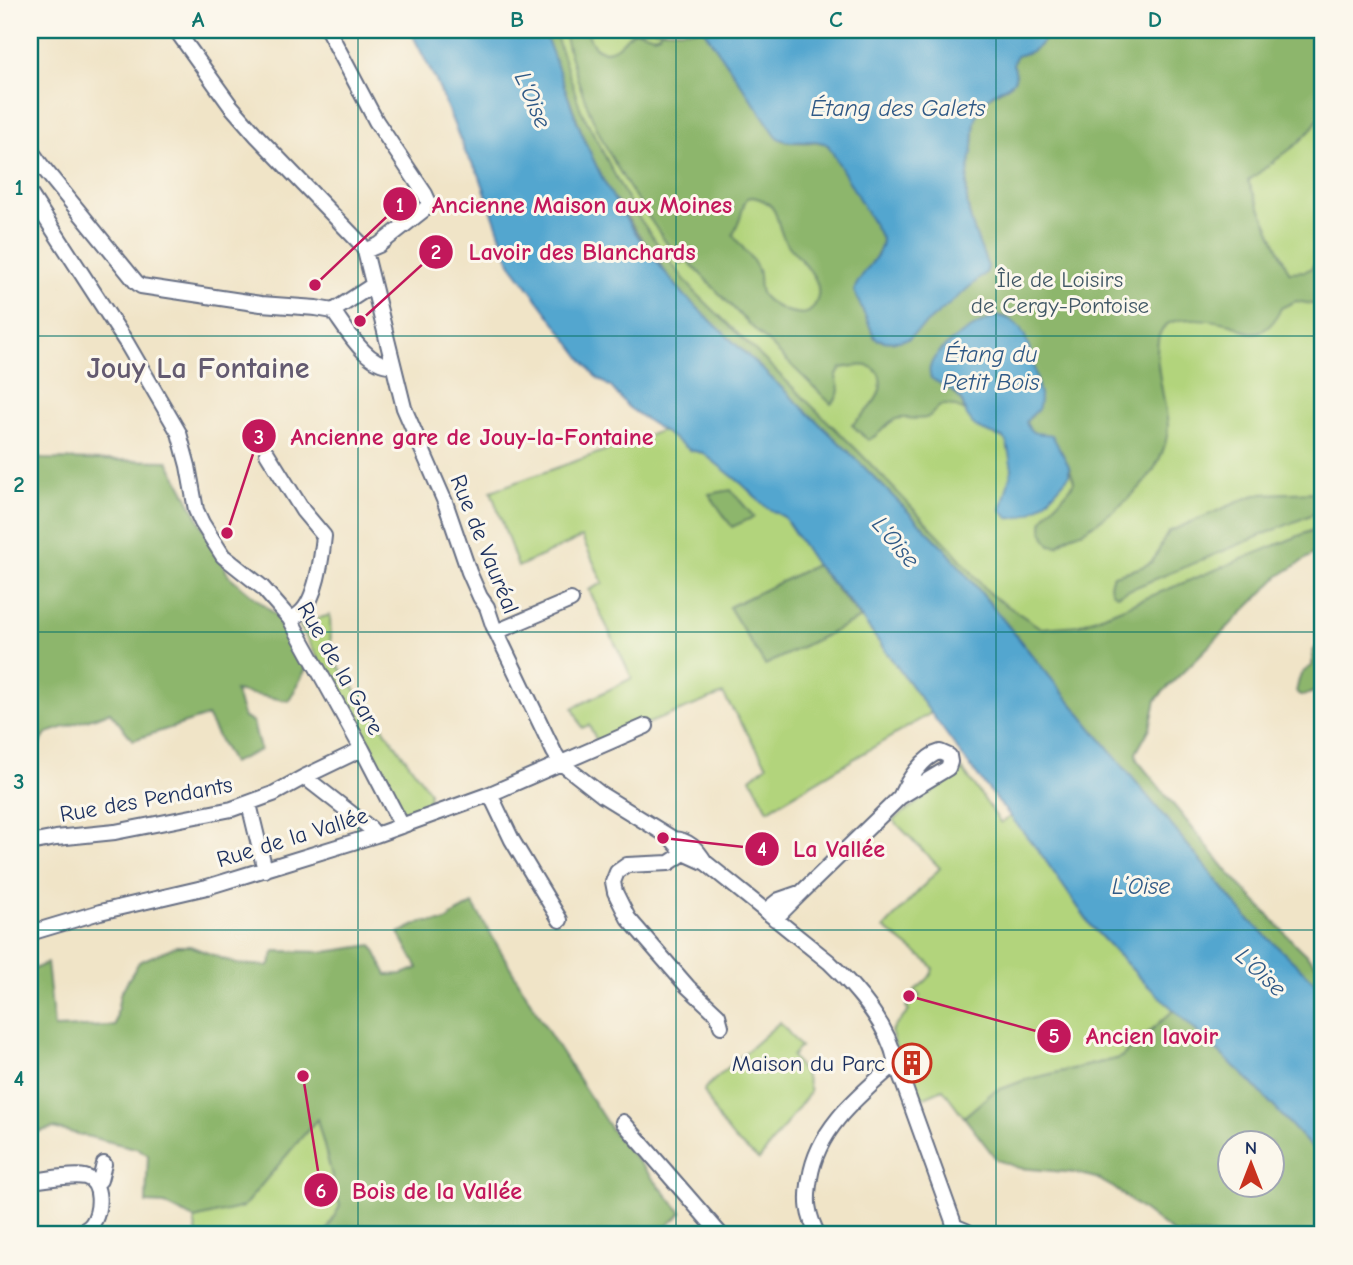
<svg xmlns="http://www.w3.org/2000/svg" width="1353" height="1265" font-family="'Comic Neue',sans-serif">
	<rect width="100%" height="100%" fill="#fbf7ec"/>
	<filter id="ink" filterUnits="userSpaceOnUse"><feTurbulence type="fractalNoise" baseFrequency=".0143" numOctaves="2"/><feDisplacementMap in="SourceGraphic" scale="14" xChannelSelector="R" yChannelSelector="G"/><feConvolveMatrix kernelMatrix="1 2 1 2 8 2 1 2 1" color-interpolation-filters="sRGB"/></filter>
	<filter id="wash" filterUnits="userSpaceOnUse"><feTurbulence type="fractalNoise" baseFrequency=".00686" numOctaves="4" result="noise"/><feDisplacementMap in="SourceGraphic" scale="28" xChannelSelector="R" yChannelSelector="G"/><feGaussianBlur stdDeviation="1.57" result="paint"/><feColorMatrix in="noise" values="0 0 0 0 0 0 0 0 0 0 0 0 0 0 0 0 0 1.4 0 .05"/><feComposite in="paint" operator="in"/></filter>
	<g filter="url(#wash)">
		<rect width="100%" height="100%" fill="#f0e4c7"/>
		<path fill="#b2d47c" stroke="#66826d" stroke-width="2" d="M543,30H1323V526L1144,600L1024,645L686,297L628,220Z
			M663,430L690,450L703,453L784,517L816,565L729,607L765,665L861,618L931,713L768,810L751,778L767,765L723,694L598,743L589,725L582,728L573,708L632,678L589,590L603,583L582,537L518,567L491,491Z
			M330,615L331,652L334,660L429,791V808L410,816L404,815L300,626L309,621Z
			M963,770L1001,823L1011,816L1041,854L1092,927L1145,983L1174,1010L1120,1058L1025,1080L993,1092L964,1117L943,1089L920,1099L898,1057L891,1031L909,1011L906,1007L920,996L915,990C922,984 932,978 933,968L929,963L884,928L940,868L893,820Z
			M780,1022L800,1047L792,1056L806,1077L810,1092L759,1160L735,1140L719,1120L704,1091L705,1088Z
			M317,1119L340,1206L325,1235H197L194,1219L243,1206Z"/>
		<path fill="#8db66c" stroke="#547265" stroke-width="2" fill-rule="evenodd" d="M543,30H554L581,110L623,191L635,212L674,267L695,292L857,450L951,548L991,595L1041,628L1080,625L1323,526V548L1279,576L1161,694L1156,700L1150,728L1136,753L1137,760L1228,872L1297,946L1323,971V990L1248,919L946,550L847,450L686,297L669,277L611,195L589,151Z
			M563,30H588C589,44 600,57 615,48C622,44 626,37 632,32L638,31L654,36L659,34L661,30H704L778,138L787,142L826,143L835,155L882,239L881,248L854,291L875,338L879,340L893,342L986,273L988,267C980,245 969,222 967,198C965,180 970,162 973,144C975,135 973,125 976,117C979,108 985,100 992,95C1005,86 1022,86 1013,64L1016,56L1030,52L1038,47L1053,30H1323V112L1310,131L1297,144L1248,181L1289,272L1306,271L1311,268L1323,255V300L1317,305L1296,301L1281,308C1275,323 1263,337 1245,331C1240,329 1236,326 1231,324C1214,320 1177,314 1164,327C1147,343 1167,404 1168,426C1168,437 1163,452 1158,462C1145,489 1111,514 1085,530C1081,533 1075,534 1070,536C1066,538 1062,542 1058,546L1050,545C1026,515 1062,506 1074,482C1072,473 1063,451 1057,446C1046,437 1031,437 1026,422C1027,419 1030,418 1032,416C1037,410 1040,401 1040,394L1017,325L1006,317L998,316L931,378C947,387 960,392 965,411C958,408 952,404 944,405C935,406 934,415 926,418C916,421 903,415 894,420C885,424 881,435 868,440L852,425C861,417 873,406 878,395C881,390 881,383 880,378C876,360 853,366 841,368L836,377C840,389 841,395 831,404L741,316L687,260L681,264C662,236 641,208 624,179C596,134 576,81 563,30ZM753,197C783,204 773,222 786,242C798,261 830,280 814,306C810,313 805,315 796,313C785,312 771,305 763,296C757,289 761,279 758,270C753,257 741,247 733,235L740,219L744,204L747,198Z
			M30,457L42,459L168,461L229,576L282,620L307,667L289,701L235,691L244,718L253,722L260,750L232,763L207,716L133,740L110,712L47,733L30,759Z
			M1323,489V510L1117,595C1108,592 1109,582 1114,575C1124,572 1146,568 1152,561C1160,552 1161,540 1170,531L1252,496L1261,494L1319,492Z
			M731,490L754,517L732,527L709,494Z
			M816,565L861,618L765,665L729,607Z
			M1323,640V689L1305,695H1300L1296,692C1300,676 1298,674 1312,666L1313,651Z
			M473,904L549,1033L610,1128L682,1213L657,1235H325L340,1206L317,1119L243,1207L194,1219L165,1204L146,1203L148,1155L139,1149L53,1128L30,1134V971L47,963L54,1028L115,1026L120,994L139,962L176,946H190L236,964L269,966L275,951L325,952L372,945L387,975L403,974L418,968L399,933L422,922H444L450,919L451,916Z
			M1174,1010L1252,1083L1323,1160V1235H1176L1114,1188L1096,1178L1076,1173L1019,1168L997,1160L964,1117L993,1092L1025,1080L1120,1058ZM1230,1142H1272V1184H1230Z"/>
		<path fill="#53a6cf" stroke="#376a96" stroke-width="2" d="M410,30H543C560,69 571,111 589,150C612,203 648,254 686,297L847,450L946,550L1248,919L1323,990V1160L1252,1083L1145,983L1092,927L1041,854L972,769L849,601L816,565L784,517L767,508L742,484L703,453L690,450L628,407L612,388L595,376L510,263L479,174L466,154L437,83Z
			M704,30H1053L1038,47L1030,52L1016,56L1013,64C1022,85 1006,85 993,94C986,99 980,107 977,115C973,125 974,136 973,147C970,164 965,182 967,200C969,223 980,245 988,267L986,273L908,339C897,342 885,343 875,338L854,291C859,272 882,259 882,239L828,145C815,136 794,147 778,138Z
			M998,316C1033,320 1032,368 1040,394C1040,417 1035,408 1026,422C1031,437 1039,432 1052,435L1069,466V476C1053,493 1034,521 1008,518L1001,510L1012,469L1007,443L1003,438L979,429L973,424L967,416L963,404L957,394L931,378C920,353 979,322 998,316Z"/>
	</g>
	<g filter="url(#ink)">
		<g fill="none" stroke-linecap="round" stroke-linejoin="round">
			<defs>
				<path id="minor" d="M176,30L230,105L257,136L361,244L365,251L404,408L445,502L469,572L480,597L487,607L493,625L554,752L561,763L602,795L670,837L684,853L706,863L829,962C857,989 888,1024 896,1063L953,1221L955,1235
					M328,30L376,121L425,194L430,205L379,245L365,251
					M30,149L41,165L136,282L141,286L261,304L316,308L333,311L373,285
					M30,194L126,342L179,433L188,466L196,510L202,523L223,556L262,587L290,619L362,749L402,826
					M333,311C347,330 367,367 393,365
					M267,453L303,511L324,536C322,556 316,602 299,614C298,615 291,619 290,619
					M496,632L571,600
					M306,776L311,782L370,828L376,835
					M490,794L512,840L560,920
					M249,804L265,870
					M673,839C689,840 697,849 705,862
					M30,843L56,838L115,832L232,809L273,794L306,776L362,749
					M684,853L669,863L627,865L617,872L613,882L615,892L628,918L688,987L718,1015L721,1026
					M802,892L900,797L948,768L950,762L949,756L940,752C923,756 907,782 900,797
					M765,911L779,900L802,892L775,919
					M30,933L100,912L207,887L376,835L490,794L646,726
					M623,1122L721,1235
					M30,1181C44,1180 72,1174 85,1177C103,1181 101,1213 92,1224C88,1230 80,1232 73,1235
					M96,1184L100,1180L104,1164
					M954,1226L966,1231L973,1235
					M818,1235C807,1214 806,1201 810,1178C818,1127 860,1095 896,1063"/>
			</defs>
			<use href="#minor" stroke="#666e83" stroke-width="18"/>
			<use href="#minor" stroke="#fff" stroke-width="14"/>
		</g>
	</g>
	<path fill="none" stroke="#0f766e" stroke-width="2" stroke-opacity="0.55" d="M358,30V1235M676,30V1235M996,30V1235M30,336H1323M30,632H1323M30,930H1323"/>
	<defs>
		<symbol id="building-ring" viewBox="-11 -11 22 22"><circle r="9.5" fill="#fbf7ec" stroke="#c8321e" stroke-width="1.5"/><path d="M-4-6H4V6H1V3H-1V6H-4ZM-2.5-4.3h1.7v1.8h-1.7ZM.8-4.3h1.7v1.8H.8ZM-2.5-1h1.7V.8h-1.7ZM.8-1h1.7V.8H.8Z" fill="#c8321e"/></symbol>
	</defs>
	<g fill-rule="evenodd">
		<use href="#building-ring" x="890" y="1041" width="44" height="44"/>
	</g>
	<g text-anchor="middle" stroke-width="6" stroke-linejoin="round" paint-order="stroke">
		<g font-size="23" fill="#415866" stroke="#fbf7ec">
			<text x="1060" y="287">Île de Loisirs<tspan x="1060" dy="26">de Cergy-Pontoise</tspan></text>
		</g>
		<g font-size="23" fill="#1b2f5e" stroke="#fbf7ec">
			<text transform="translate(485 544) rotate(68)" y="8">Rue de Vauréal</text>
			<text transform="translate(341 668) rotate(60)" y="8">Rue de la Gare</text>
			<text transform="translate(146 799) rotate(-10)" y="8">Rue des Pendants</text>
			<text transform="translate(292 837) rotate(-17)" y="8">Rue de la Vallée</text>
		</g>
		<g font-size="23" fill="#1b2f5e" stroke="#fbf7ec" text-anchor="end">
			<text x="885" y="1071">Maison du Parc</text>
		</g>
		<g font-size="24" font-style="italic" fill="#2f5986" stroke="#fbf7ec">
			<text transform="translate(533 100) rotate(67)" y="8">L'Oise</text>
			<text x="898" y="116">Étang des Galets</text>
			<text x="991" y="362">Étang du<tspan x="991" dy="28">Petit Bois</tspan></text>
			<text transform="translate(896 542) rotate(50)" y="8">L'Oise</text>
			<text x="1141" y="894">L’Oise</text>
			<text transform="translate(1261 972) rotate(43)" y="8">L'Oise</text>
		</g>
		<g font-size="30" font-weight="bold" fill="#635a70" stroke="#fbf7ec">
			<text x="198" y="378">Jouy La Fontaine</text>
		</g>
	</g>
	<path fill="none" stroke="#c2185b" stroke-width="2.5" d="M315 285L400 204M360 321L436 252M227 533L259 436M663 838L762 849M909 996L1054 1036M303 1076L321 1190"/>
	<g fill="#c2185b" stroke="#fbf7ec" stroke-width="2.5">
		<circle cx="315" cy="285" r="7"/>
		<circle cx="360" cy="321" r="7"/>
		<circle cx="227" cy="533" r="7"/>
		<circle cx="663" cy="838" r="7"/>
		<circle cx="909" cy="996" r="7"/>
		<circle cx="303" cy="1076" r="7"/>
		<circle cx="400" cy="204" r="18"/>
		<circle cx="436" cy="252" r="18"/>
		<circle cx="259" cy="436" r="18"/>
		<circle cx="762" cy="849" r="18"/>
		<circle cx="1054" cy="1036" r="18"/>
		<circle cx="321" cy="1190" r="18"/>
	</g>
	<g font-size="21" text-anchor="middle" font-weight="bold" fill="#fff">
		<text x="400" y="212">1</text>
		<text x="436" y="259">2</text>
		<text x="259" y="444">3</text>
		<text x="762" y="856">4</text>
		<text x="1054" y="1043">5</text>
		<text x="321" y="1198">6</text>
	</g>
	<g font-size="24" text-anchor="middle" font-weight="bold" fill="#c2185b" stroke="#fbf7ec" stroke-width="6" stroke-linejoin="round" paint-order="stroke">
		<text x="582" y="213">Ancienne Maison aux Moines</text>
		<text x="582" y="260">Lavoir des Blanchards</text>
		<text x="472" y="445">Ancienne gare de Jouy-la-Fontaine</text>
		<text x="839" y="857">La Vallée</text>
		<text x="1152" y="1044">Ancien lavoir</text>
		<text x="437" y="1199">Bois de la Vallée</text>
	</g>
	<rect width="1353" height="1265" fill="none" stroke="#fbf7ec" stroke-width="77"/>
	<g transform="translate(1251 1164)"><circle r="33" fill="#fbf7ec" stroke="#a1a7b3" stroke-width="2"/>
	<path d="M0-5L12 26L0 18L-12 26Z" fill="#c8321e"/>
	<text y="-10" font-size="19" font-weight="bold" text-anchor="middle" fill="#1b2f5e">N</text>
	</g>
	<rect x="38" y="38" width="1276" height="1188" fill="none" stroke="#0f766e" stroke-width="2.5"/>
	<g font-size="23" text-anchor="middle" font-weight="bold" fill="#0f766e">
		<text x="198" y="27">A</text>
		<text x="517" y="27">B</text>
		<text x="836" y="27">C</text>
		<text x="1155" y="27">D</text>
		<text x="19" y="195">1</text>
		<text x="19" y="492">2</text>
		<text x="19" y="789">3</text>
		<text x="19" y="1086">4</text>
	</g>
</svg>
